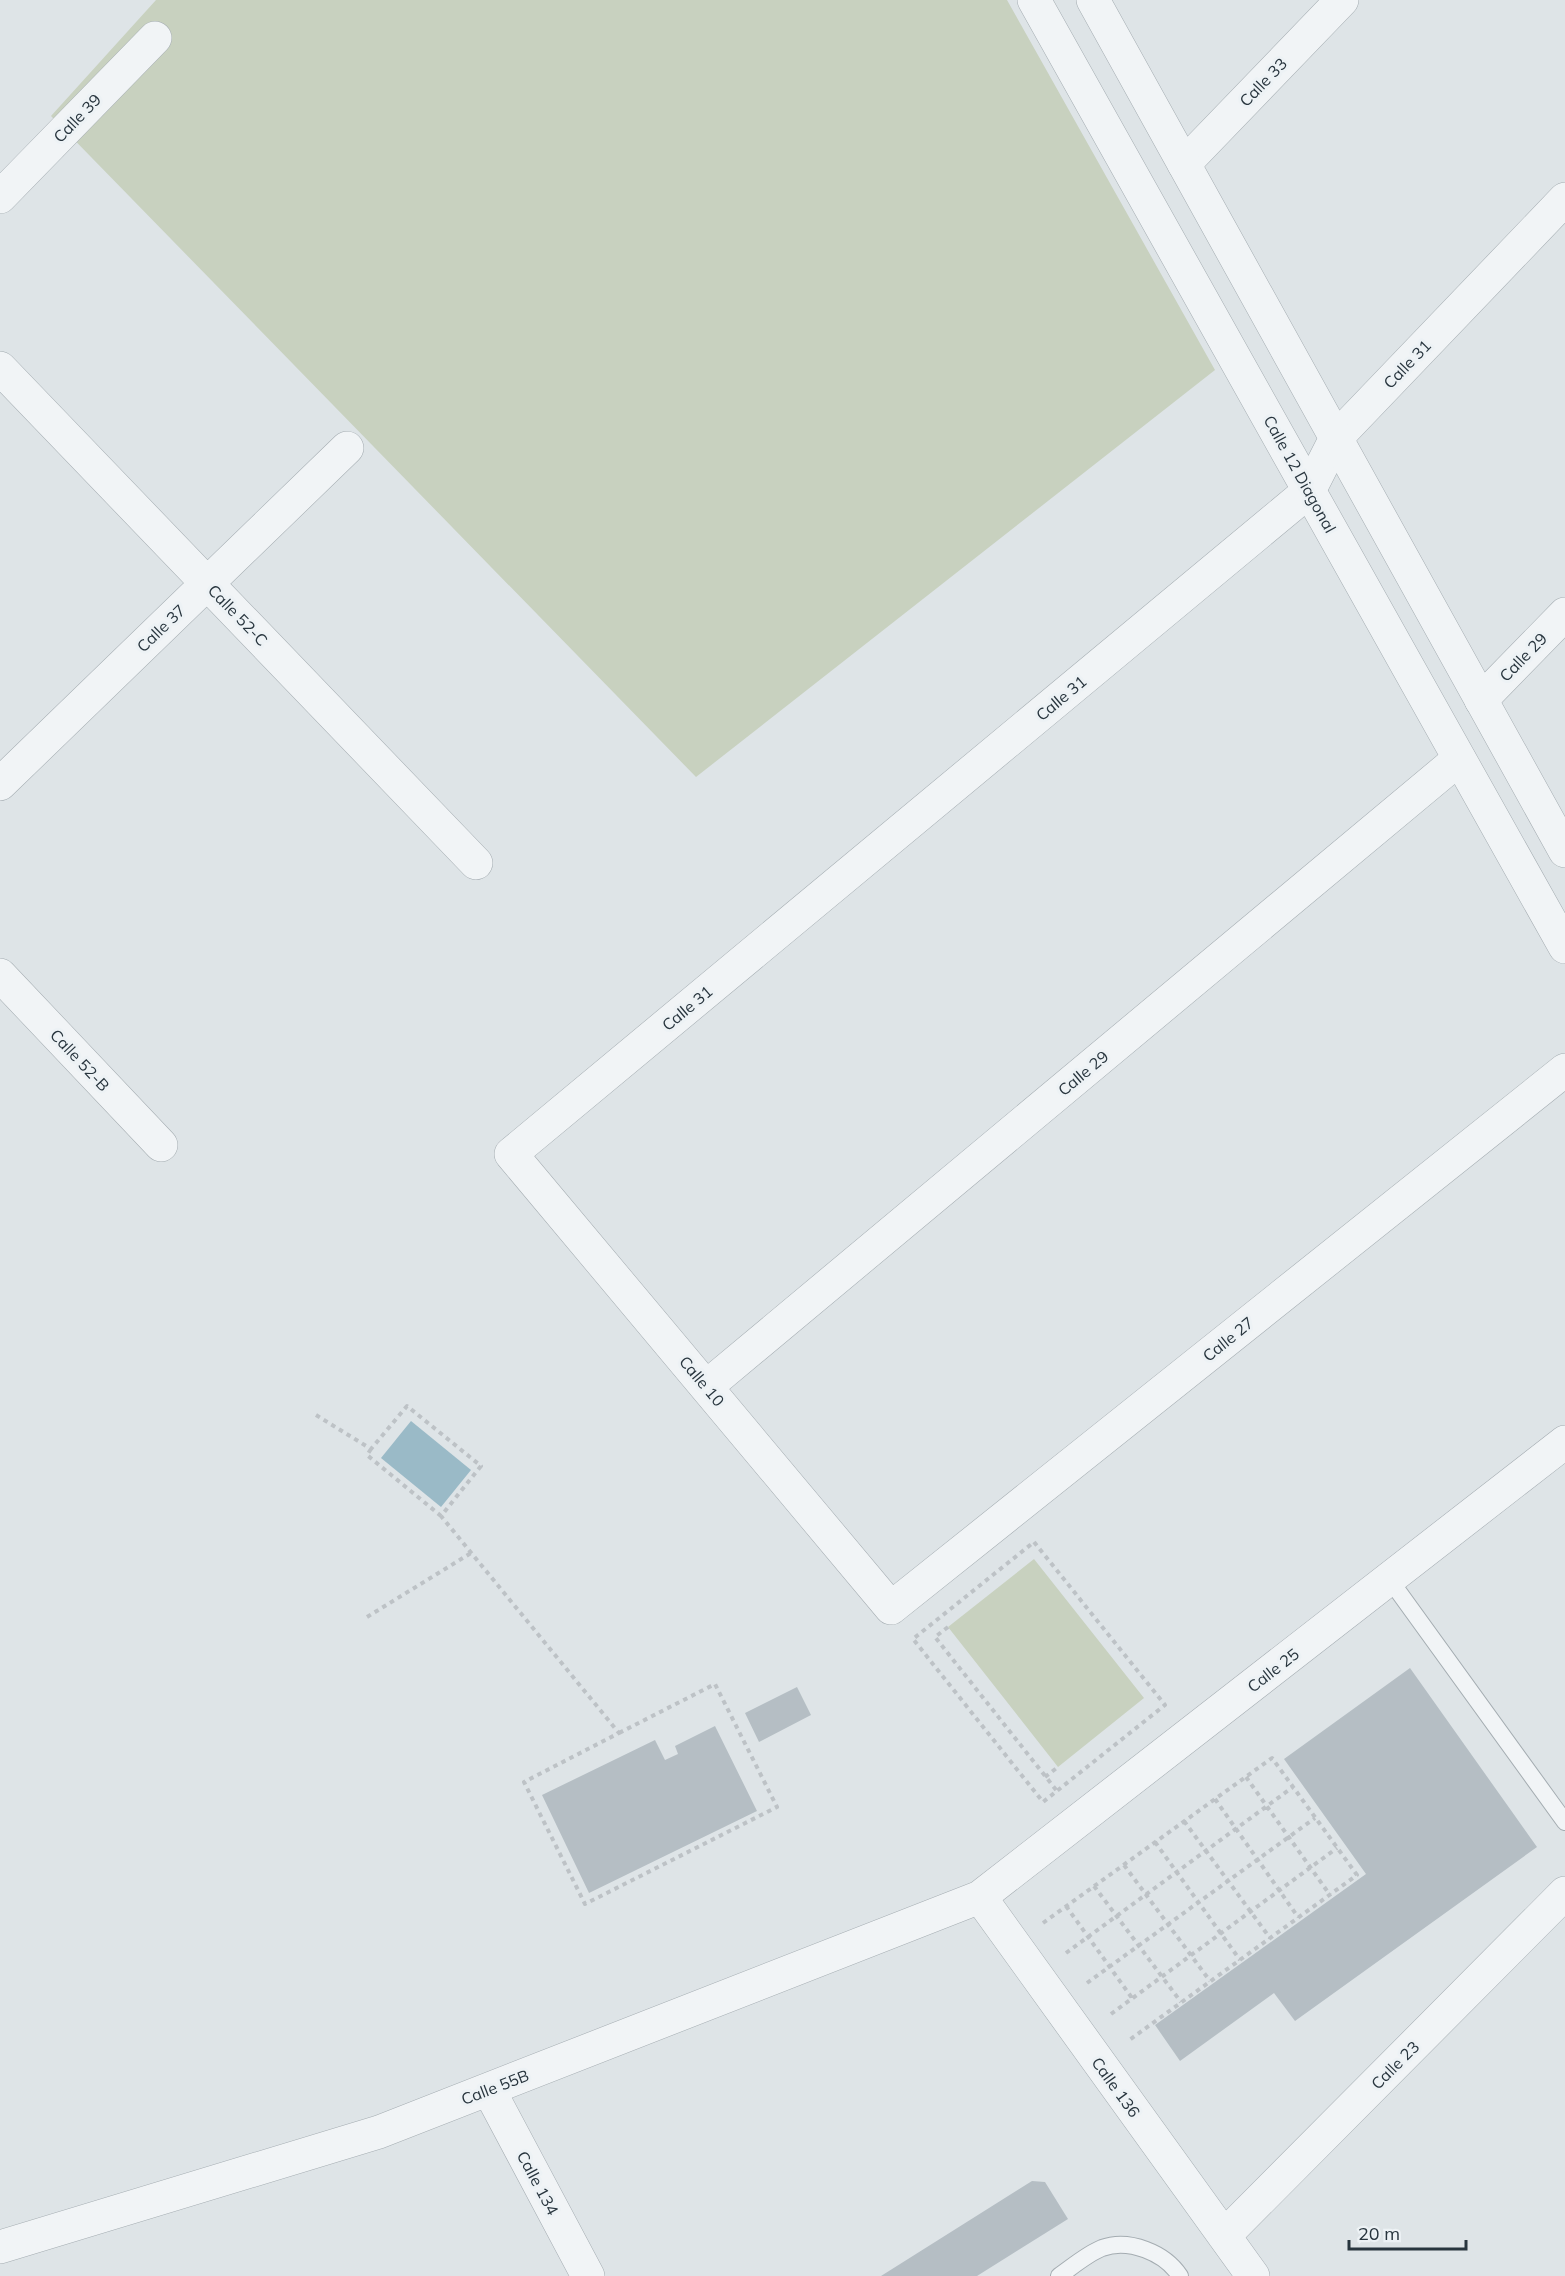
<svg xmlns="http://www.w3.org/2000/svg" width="1565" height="2276" font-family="Mulish,sans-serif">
	<rect width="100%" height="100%" fill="#dee4e7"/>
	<path fill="#c8d1bf" d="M156,0H1007L1215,370L696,777L51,116Z
		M1034,1559L1144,1698L1058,1767L948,1627Z"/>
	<path fill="#9abac7" d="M411,1421L471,1470L441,1507L381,1458Z"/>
	<path fill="#b5bec4" d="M1410,1668L1537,1847L1295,2021L1274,1993L1180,2061L1155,2025L1366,1874L1284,1759Z
		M797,1687L811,1715L759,1742L745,1713Z
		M715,1726L757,1811L589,1893L542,1795L655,1740L665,1760L678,1754L675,1746Z
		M1032,2181L1045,2182L1068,2219L977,2276H881Z"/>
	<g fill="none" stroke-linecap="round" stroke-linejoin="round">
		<defs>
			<path id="service" d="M1390,1580L1565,1822
				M1059,2276C1072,2267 1087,2254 1102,2248C1129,2238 1165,2253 1180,2276"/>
			<path id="minor" d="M1184,164L1342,0
				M0,197L155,38
				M1565,199L1336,438L1309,491L511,1154L891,1608L1565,1070
				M0,368L476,863
				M1481,700L1565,614
				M0,784L347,448
				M0,975L161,1145
				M706,1387L1459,759
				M980,1897L1253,2276
				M489,2090L588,2276
				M1224,2236L1565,1893
				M0,2247L379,2132L980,1897L1565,1442"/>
			<path id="tertiary" d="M1034,0L1565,947
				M1093,0L1565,851"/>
		</defs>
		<use href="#service" stroke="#a4acb1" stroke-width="18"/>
		<use href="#minor" stroke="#a4acb1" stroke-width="34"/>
		<use href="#tertiary" stroke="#a4acb1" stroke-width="34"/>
		<path stroke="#bdc2c6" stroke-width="4" stroke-dasharray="4.5 4.5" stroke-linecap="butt" d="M316,1415L371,1449L407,1406L481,1466L441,1516L619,1733L524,1782L585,1904L777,1807L715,1684L619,1733
			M371,1449L367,1455L441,1516
			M1034,1542L1165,1705L1043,1802L913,1639Z
			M367,1617L471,1553
			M948,1627L935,1637L1057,1791
			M1045,1777L1058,1767
			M1246,1777L1330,1895
			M1215,1799L1298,1917
			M1184,1821L1270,1938
			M1155,1842L1240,1960
			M1124,1865L1210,1981
			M1094,1886L1181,2002
			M1066,1906L1132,1998
			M1043,1923L1272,1758L1357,1875L1128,2041
			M1066,1953L1293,1787
			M1087,1983L1315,1818
			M1111,2014L1337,1848"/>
		<use href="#service" stroke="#f1f4f6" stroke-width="16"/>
		<use href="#minor" stroke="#f1f4f6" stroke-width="33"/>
		<use href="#tertiary" stroke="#f1f4f6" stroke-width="33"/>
	</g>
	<g text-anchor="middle" stroke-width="6" stroke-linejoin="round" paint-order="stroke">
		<g font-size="16" fill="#28353e" stroke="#edf2f5">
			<text transform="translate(1263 82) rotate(-46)" y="6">Calle 33</text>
			<text transform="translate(77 118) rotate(-46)" y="6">Calle 39</text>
			<text transform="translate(1407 364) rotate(-46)" y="6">Calle 31</text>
			<text transform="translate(1300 474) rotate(61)" y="6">Calle 12 Diagonal</text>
			<text transform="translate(238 615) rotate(46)" y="6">Calle 52-C</text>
			<text transform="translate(161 628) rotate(-44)" y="6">Calle 37</text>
			<text transform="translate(1523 657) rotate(-46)" y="6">Calle 29</text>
			<text transform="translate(1061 698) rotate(-40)" y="6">Calle 31</text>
			<text transform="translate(687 1008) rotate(-40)" y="6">Calle 31</text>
			<text transform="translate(80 1060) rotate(47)" y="6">Calle 52-B</text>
			<text transform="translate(1083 1073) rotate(-40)" y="6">Calle 29</text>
			<text transform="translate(1228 1339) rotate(-39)" y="6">Calle 27</text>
			<text transform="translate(702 1381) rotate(50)" y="6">Calle 10</text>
			<text transform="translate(1273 1670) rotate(-38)" y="6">Calle 25</text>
			<text transform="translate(1395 2065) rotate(-45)" y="6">Calle 23</text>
			<text transform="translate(495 2087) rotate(-21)" y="6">Calle 55B</text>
			<text transform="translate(1116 2087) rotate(54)" y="6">Calle 136</text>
			<text transform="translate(538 2183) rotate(62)" y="6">Calle 134</text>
		</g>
	</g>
	<path d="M1349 2240v9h117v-9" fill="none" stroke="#28353e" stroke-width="3"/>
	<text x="1358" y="2240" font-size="18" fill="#28353e" stroke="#edf2f5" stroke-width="4.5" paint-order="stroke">20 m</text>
</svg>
